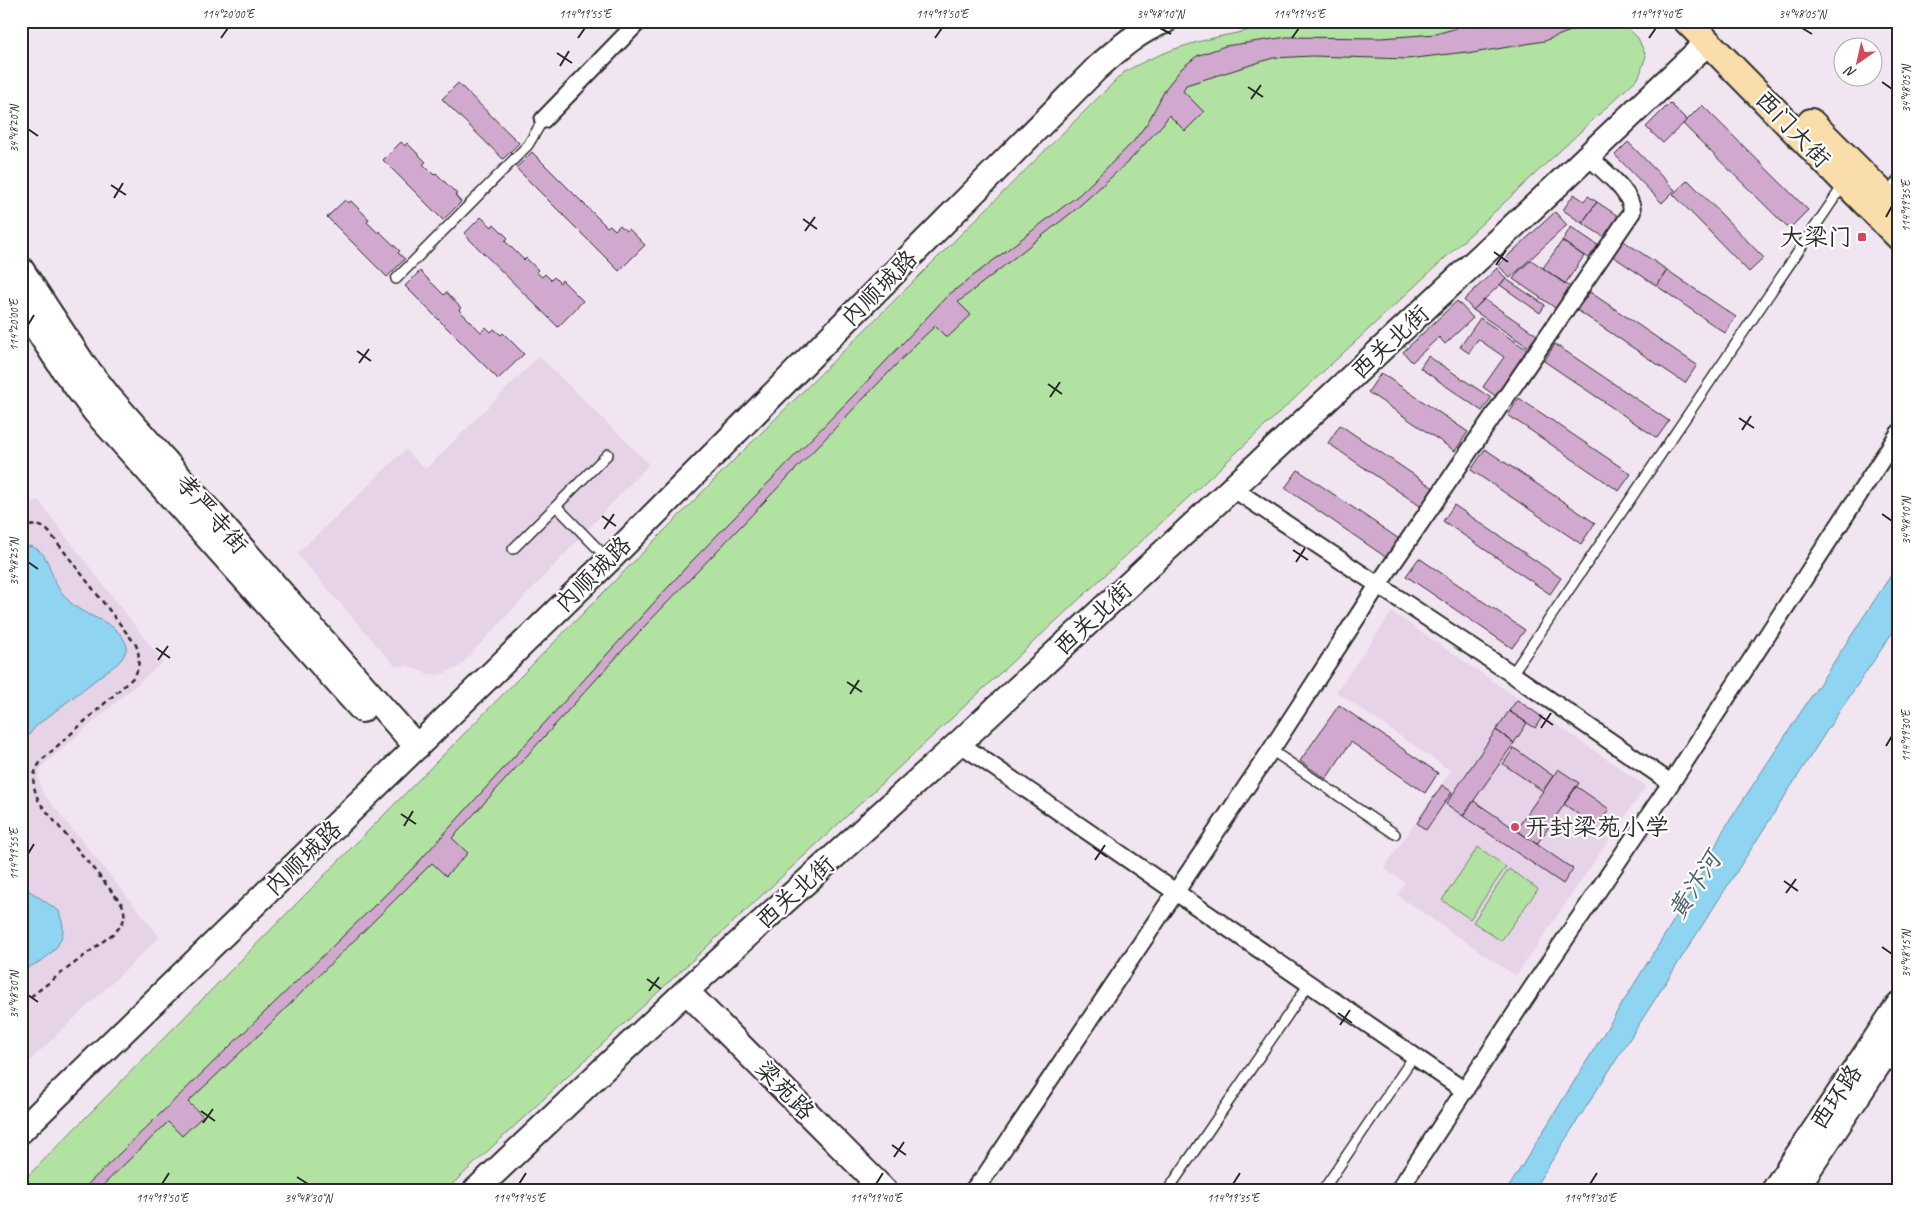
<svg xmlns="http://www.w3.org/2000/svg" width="1920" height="1211" font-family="Caveat,'LXGW WenKai TC',sans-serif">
	<rect width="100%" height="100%" fill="#f1e5f1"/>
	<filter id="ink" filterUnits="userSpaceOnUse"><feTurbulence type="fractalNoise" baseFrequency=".02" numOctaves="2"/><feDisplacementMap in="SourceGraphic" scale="10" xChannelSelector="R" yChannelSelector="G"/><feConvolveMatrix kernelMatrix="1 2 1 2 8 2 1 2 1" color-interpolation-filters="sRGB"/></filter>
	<g filter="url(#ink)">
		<path fill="#e7d3e7" d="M539,356L649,464L459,667L439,675L425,673L408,666H395L297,554L405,450L426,469Z
			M38,500L163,662L42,766L38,777L42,792L160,937L21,1069V509Z
			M1392,612L1646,786L1516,976L1397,895L1405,883L1384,868L1451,771L1336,692Z"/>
		<path fill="#b2e2a2" stroke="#6e8666" d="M1283,21H1620L1638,38L1646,56L1639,77L446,1190H21V1183L734,460L1123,73C1160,51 1199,40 1242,32C1255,29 1269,24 1283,21Z
			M1478,847L1506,867L1470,919L1442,900Z
			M1509,869L1538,889L1501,941L1473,922Z"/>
		<path fill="#8fd4f0" stroke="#6790a1" d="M29,546C48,550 49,569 56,584C59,590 64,595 68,600C82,616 106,618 119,633C123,636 125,642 127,646C124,660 118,664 107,671L36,726L21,745V551Z
			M1899,563V623L1831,724L1533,1190H1507L1698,881L1724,829Z
			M21,885L59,911C60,917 64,925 63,931C60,952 39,964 21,970Z"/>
		<path fill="#d1a9cf" stroke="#2b2b2b" d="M1455,21H1593L1589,24L1544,41L1467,54L1466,52L1407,59L1312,56L1273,58L1186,85L1183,91L1204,112L1185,131L1169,115L1163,124L1130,160L1075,210L958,302L971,315L947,338L935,326L917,343L641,630L456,834L452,838L468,853L446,876L432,863L262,1032L188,1102L203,1116L182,1136L168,1122L98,1190H82L413,868L690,563L855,394L947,296L1080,194L1133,142L1148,122L1166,88L1182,68L1197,56L1225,46L1287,37L1381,38L1436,34L1457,28Z
			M458,83L519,143L503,159L442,99Z
			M1670,103L1687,120L1663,143L1646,127Z
			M1702,105L1808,210L1789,229L1683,124Z
			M401,142L405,146L407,143L426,162L423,164L434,175L436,173L457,194L455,195L461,202L443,220L383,160Z
			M1628,142L1675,190L1662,203L1615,155Z
			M532,152L607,227L610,225L615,230L620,225L626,231L629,229L645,245L619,271L516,168Z
			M1688,180L1764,258L1749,272L1673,194Z
			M1574,194L1584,201L1588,196L1597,202L1582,223L1563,210Z
			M345,200L348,203L351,201L369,219L367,222L378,233L379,231L400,251L398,253L405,259L387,277L327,217Z
			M1597,202L1618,216L1604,237L1582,223Z
			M1555,212L1567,225L1510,278L1498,265Z
			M481,217L492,227L494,224L508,238L505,241L524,260L526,258L538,270L536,272L542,277L545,274L551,280L554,277L560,283L562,280L583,301L558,327L464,234Z
			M1571,227L1599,246L1589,259L1562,241Z
			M1622,240L1667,270L1657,286L1611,255Z
			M1562,241L1584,256L1565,284L1543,268Z
			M1531,260L1572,288L1557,309L1513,279L1518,272Z
			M1497,268L1506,279L1473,310L1464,300Z
			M1667,270L1736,317L1725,333L1657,286Z
			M420,271L444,295L446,292L461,308L459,310L481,332L486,327L491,332L494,329L501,335L503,333L524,354L498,379L405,286Z
			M1506,279L1545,305L1540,313L1500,285Z
			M1590,292L1697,365L1685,383L1577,310Z
			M1484,299L1537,335L1528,347L1473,310Z
			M1457,301L1473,318L1445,344L1439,337L1412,362L1403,352Z
			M1480,318L1529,351L1497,397L1483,387L1504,357L1478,339L1469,353L1460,347Z
			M1555,344L1669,421L1657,438L1544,361Z
			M1428,356L1491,398L1482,411L1420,368Z
			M1381,373L1468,432L1455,451L1368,392Z
			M1519,398L1631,474L1619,491L1508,415Z
			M1340,425L1435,489L1423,508L1328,443Z
			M1485,449L1595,523L1581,544L1471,470Z
			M1298,470L1402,541L1390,560L1285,488Z
			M1454,505L1561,578L1550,594L1443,521Z
			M1419,558L1525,630L1512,648L1406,576Z
			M1517,700L1542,717L1535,728L1509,711Z
			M1339,705L1438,773L1425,793L1351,742L1326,779L1300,761Z
			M1509,711L1527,723L1514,743L1496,730Z
			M1496,730L1514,743L1463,816L1446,804Z
			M1514,748L1553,776L1543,791L1503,764Z
			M1558,769L1579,783L1537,844L1516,830Z
			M1442,785L1452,792L1426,830L1417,823Z
			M1576,786L1609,809L1597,828L1564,804Z
			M1474,801L1573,869L1563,884L1463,816Z"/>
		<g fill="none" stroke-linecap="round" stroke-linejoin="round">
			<defs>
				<path id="lane" d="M396,279L528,145L543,120
					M556,506L608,559
					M513,549L608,454
					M1512,674L1844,184
					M1271,750L1395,834
					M1883,1059L1899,1070
					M858,1190L870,1177
					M1168,1190L1309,984
					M1323,1190L1414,1056"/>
				<path id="street" d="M543,120L639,21
					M1887,198L1899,184
					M1232,488L1512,674L1671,783
					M959,743L1465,1091
					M973,1190L985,1176L1271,750L1378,585L1632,212C1633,192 1602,170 1588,156
					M1399,1190L1532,988L1671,783L1899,433"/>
				<path id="secondary" d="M21,269L82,362L110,398L417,747
					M21,305L63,369L96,413L362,710
					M686,991L884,1190
					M21,1131L609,560L1097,68C1117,50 1139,30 1165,21
					M476,1190L686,991L959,743L1553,189L1708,42
					M1774,1190L1899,1004
					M1795,1190L1898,1035"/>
				<path id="primary" d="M1687,21L1899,237
					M1811,122L1899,210"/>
			</defs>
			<use href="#lane" stroke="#2b2b2b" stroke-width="12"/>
			<use href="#street" stroke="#2b2b2b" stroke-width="20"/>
			<use href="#secondary" stroke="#2b2b2b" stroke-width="28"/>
			<use href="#primary" stroke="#2b2b2b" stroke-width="30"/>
			<path stroke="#2b2b2b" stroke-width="2.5" stroke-dasharray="5 4" stroke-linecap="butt" d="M21,528C34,524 40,523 50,533L136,645C140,656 140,664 135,676L43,759C30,775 32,784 39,802L122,904C127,918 124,923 114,933L21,1004"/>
			<use href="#lane" stroke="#fff" stroke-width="9"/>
			<use href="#street" stroke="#fff" stroke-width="16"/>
			<use href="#secondary" stroke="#fff" stroke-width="24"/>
			<use href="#primary" stroke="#f9ddab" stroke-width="26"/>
		</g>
	</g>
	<path fill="none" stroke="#2b2b2b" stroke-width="2" d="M1160,28L1171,34M1802,28L1812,34M221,38L228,28M578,38L585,28M935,38L942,28M1292,38L1299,28M1649,38L1656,28M557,53L572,63M560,66L569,51M1882,82L1892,89M1248,87L1263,97M1251,99L1261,85M28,129L38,136M111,185L126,195M114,198L123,183M1886,217L1892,206M803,219L817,229M805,231L815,217M1494,252L1508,262M1496,265L1506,250M28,325L34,315M357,351L371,361M359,363L369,349M1048,384L1062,394M1050,397L1060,382M1739,418L1754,428M1742,430L1751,416M1882,514L1892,521M602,516L616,526M604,529L614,514M1293,550L1308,560M28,562L38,569M1296,562L1305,548M156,648L170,658M158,660L168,646M847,682L862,692M850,694L859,680M1539,715L1553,725M1541,728L1551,713M1886,746L1892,736M401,814L416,824M404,826L413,811M1093,847L1107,857M28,854L34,844M1095,860L1105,845M1784,881L1798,891M1786,893L1796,879M1882,947L1892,954M647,979L661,989M649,991L659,977M28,995L38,1002M1338,1013L1352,1023M1340,1025L1350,1010M201,1111L215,1121M203,1123L213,1109M892,1145L906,1155M894,1157L904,1142M297,1177L308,1184M162,1184L169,1173M519,1184L526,1173M876,1184L883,1173M1233,1184L1240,1173M1590,1184L1597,1173"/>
	<g fill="#d1495b" stroke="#fff" stroke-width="2">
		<rect x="1857" y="232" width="10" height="10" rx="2.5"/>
		<circle cx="1515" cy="827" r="5"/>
	</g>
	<g text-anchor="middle" stroke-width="4.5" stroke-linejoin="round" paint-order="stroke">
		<g font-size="24" fill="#2b2b2b" stroke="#fff">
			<text transform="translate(1793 129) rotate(46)" y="8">西门大街</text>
			<text transform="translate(879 288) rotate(-45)" y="8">内顺城路</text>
			<text transform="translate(1390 342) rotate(-43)" y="8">西关北街</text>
			<text transform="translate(212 514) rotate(49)" y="8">孝严寺街</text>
			<text transform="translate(593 574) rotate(-45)" y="8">内顺城路</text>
			<text transform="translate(1093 618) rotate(-43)" y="8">西关北街</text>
			<text transform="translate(303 858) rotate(-44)" y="8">内顺城路</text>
			<text transform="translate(795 892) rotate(-42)" y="8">西关北街</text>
			<text transform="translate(785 1090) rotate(45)" y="8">梁苑路</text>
			<text transform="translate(1836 1097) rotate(-56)" y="8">西环路</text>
		</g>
		<g font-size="24" fill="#2b2b2b" stroke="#fff" text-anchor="end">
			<text x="1852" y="245">大梁门</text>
			<text x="1525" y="835" text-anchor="start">开封梁苑小学</text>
		</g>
		<g font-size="25" font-style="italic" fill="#495e66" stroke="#fff">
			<text transform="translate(1694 885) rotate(-57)" y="9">黄汴河</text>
		</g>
	</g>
	<rect width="1920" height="1211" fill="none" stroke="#fff" stroke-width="55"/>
	<g transform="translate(1858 62) rotate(214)"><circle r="24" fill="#ffffff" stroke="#aaaaaa"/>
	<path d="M0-4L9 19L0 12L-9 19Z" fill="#d1495b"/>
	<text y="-8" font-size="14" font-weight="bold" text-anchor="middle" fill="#2b2b2b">N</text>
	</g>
	<rect x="28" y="28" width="1864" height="1156" fill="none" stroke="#2b2b2b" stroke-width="2"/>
	<g font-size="12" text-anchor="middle" fill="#2b2b2b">
		<text x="228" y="18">114°20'00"E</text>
		<text x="585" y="18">114°19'55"E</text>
		<text x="942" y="18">114°19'50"E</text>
		<text x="1160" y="18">34°48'10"N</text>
		<text x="1299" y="18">114°19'45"E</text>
		<text x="1656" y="18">114°19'40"E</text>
		<text x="1802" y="18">34°48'05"N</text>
		<text transform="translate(1906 89) rotate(-90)" y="4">34°48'05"N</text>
		<text transform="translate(14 129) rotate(-90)" y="4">34°48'20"N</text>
		<text transform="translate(1906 206) rotate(-90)" y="4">114°19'35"E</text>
		<text transform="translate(14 325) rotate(-90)" y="4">114°20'00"E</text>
		<text transform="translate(1906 521) rotate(-90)" y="4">34°48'10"N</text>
		<text transform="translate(14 562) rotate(-90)" y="4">34°48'25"N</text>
		<text transform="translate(1906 736) rotate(-90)" y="4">114°19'30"E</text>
		<text transform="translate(14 854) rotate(-90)" y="4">114°19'55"E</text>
		<text transform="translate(1906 954) rotate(-90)" y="4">34°48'15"N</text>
		<text transform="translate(14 995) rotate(-90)" y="4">34°48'30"N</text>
		<text x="162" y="1202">114°19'50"E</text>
		<text x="308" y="1202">34°48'30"N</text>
		<text x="519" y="1202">114°19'45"E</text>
		<text x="876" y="1202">114°19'40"E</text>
		<text x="1233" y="1202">114°19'35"E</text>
		<text x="1590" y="1202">114°19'30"E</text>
	</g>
</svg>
